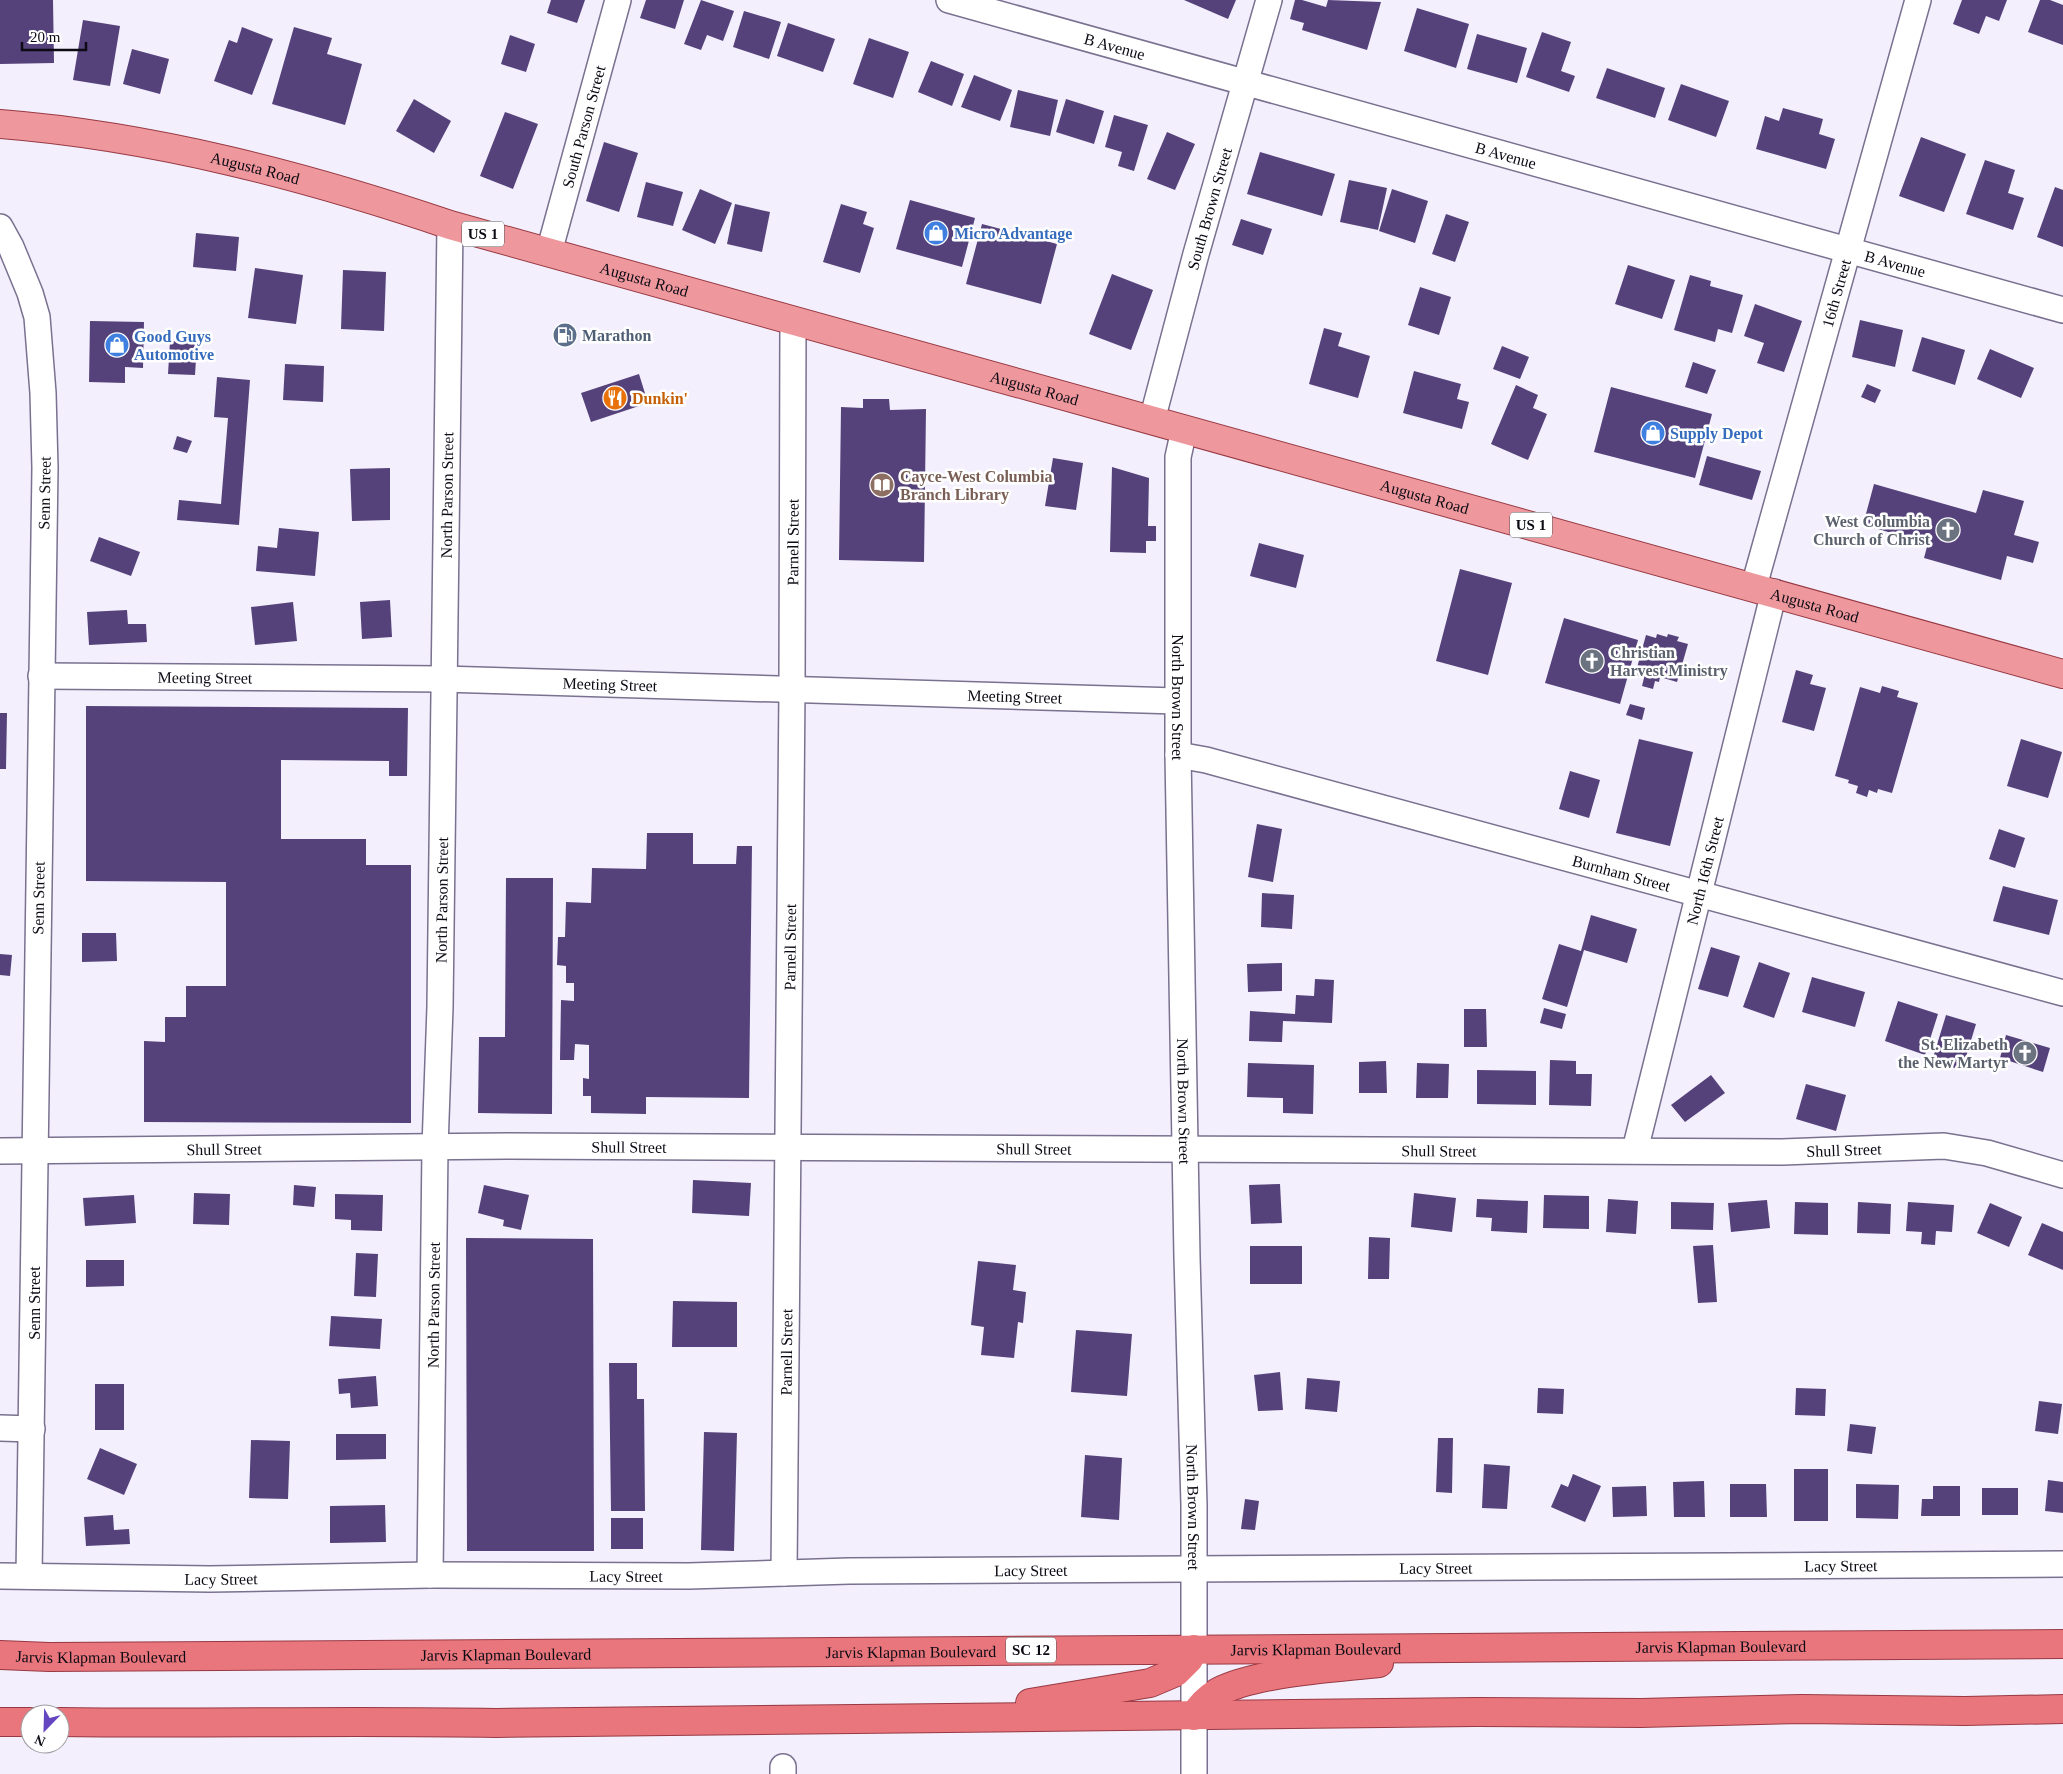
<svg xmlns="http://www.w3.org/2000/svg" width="2063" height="1774" font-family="'Times New Roman',serif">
	<rect width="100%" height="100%" fill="#f3effd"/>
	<path fill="#55427b" d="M0,0H53L54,63L0,64Z
		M551,0H585L577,23L547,13Z
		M646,0H684L675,29L640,18Z
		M701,0L734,11L723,41L707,35L701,50L684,44Z
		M1184,0H1236L1228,19Z
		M1295,0H1302L1326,7L1328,0L1381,2L1367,50L1302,30L1304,23L1290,19Z
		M1962,0H2007L1999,21L1986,16L1979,34L1953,24Z
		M2040,0H2050L2063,5V45L2028,32Z
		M1417,8L1469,24L1456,68L1404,51Z
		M744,11L781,22L769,59L733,47Z
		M83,20L120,26L110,86L73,80Z
		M788,23L835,39L823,72L777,56Z
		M242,27L273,39L252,95L214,81L229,40L237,43Z
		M294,27L332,38L327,54L362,64L345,125L272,104Z
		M1542,32L1571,42L1561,71L1575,76L1569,92L1526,77Z
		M1477,34L1527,48L1517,83L1467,69Z
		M510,35L535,44L526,72L501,64Z
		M869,38L909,52L893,98L853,84Z
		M132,49L169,59L160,94L123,84Z
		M931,61L964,74L952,106L918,92Z
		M1607,68L1665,88L1655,118L1596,98Z
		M974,75L1012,90L1000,121L961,107Z
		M1681,84L1729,101L1716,137L1668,120Z
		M1018,90L1058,100L1050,136L1010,127Z
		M414,99L451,121L434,153L396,131Z
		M1066,99L1104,111L1094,144L1056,132Z
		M1783,108L1823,119L1819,134L1835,139L1826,169L1756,149L1765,116L1779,121Z
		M505,112L538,124L513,189L480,176Z
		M1114,115L1148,125L1134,171L1118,166L1122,152L1105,147Z
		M1167,132L1195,144L1175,190L1147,179Z
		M1921,137L1966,154L1944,212L1899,196Z
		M604,142L638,153L619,212L586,201Z
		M1260,152L1335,174L1322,216L1247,194Z
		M1985,160L2015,170L2008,193L2024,198L2013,230L1966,214Z
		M1349,180L1387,188L1378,230L1340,222Z
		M646,182L683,192L673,226L637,217Z
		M2055,187L2063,190V247L2037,237Z
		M700,189L732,203L715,244L682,230Z
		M1392,189L1428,201L1415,243L1379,231Z
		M910,200L975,218L962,267L896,249Z
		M735,204L770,212L762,252L727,244Z
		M841,204L867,212L863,224L874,228L860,273L823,262Z
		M1446,214L1469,222L1455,262L1432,254Z
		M1241,219L1272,229L1263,255L1232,245Z
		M982,224L1057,244L1041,304L966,284Z
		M196,233L239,237L236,271L193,267Z
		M1628,265L1675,280L1662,319L1615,304Z
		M255,268L303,275L296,324L248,318Z
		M343,270L386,272L384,331L341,329Z
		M1112,274L1153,290L1131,350L1089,334Z
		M1690,275L1711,281L1710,286L1743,295L1732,333L1718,329L1715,342L1674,330Z
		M1420,287L1451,297L1439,335L1408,325Z
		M1755,304L1802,321L1784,372L1757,363L1764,343L1744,336Z
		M1860,320L1903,330L1895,367L1852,357Z
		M90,321L144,322L143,368L125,367V383L89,382Z
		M1324,328L1342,333L1338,346L1370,356L1358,398L1309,384Z
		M1922,337L1965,350L1955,385L1912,371Z
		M170,341L197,343L195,375L168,374Z
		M1502,346L1529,357L1520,379L1493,369Z
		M1990,349L2034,368L2021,398L1977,379Z
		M1693,362L1716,370L1707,394L1685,387Z
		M285,364L324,366L323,402L283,400Z
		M1414,371L1461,384L1457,399L1469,402L1462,429L1403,413Z
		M639,374L648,403L591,422L581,393Z
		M217,377L250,380L239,525L177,520L179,500L221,504L228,418L214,417Z
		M1867,384L1881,390L1875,403L1861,397Z
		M1516,385L1538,395L1533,408L1547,414L1528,460L1491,444Z
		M1611,387L1712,414L1695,478L1594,452Z
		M863,399H889L890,410L926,409L924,562L839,560L841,407L863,408Z
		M177,436L192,441L187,453L173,449Z
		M1707,456L1761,471L1752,500L1699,485Z
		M1053,458L1083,463L1076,510L1045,506Z
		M1112,467L1149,478L1148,526H1156V541H1146V553L1110,552Z
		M390,468V520L352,521L350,469Z
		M1874,484L1976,513L1983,490L2024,501L2014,535L2039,542L2033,563L2007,556L2001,580L1924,558L1928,543L1863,525Z
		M279,528L319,532L315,576L256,571L258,546L277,548Z
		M99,537L140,552L131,576L90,561Z
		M1259,543L1304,555L1296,588L1250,576Z
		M1460,569L1512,583L1488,675L1436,661Z
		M390,600L392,637L362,639L360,602Z
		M293,602L297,641L255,645L251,607Z
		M127,610L128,624H146L147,642L89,645L87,612Z
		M1564,618L1638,640L1620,704L1545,683Z
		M1657,634L1667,637L1668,634L1679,637L1677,641L1688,644L1677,682L1660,677L1659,682L1655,681L1653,689L1642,686L1644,678L1635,675L1646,635L1656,638Z
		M1796,670L1813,675L1810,684L1826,688L1814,731L1782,722Z
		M1882,686L1899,691L1897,697L1918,703L1892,793L1878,789L1877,793L1869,790L1867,797L1856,793L1858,786L1848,783L1849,780L1835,776L1860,687L1880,693Z
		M1630,704L1645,708L1642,720L1626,715Z
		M86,706L408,708L407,776H389V761L281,760V839H366V865H411V1123L144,1122V1041L165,1042V1017H186V986H226V882L86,881Z
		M0,713H7L6,769H0Z
		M1639,739L1693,752L1670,846L1616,833Z
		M2021,739L2062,752L2048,798L2007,786Z
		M1570,771L1600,780L1589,818L1559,809Z
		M1257,824L1282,829L1273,882L1248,877Z
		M1999,829L2025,838L2015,868L1989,859Z
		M647,833H693V864H736L737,846H752L749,1098L646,1097V1114L591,1113V1096H583V1078L589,1079V1045L575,1044L574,1060H560L561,1000L574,1001V983H566V966L557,965L558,937H565L566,902L591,903L592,868L646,869Z
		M506,878H553L552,1114L478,1113L479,1037H505Z
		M2003,886L2058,900L2049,935L1993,921Z
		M1262,893L1294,895L1292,929L1261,927Z
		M1591,915L1637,929L1627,963L1584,950L1567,1007L1542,999L1559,944L1581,951Z
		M82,933H116L117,961L82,962Z
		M1711,947L1740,956L1728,997L1698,989Z
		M0,954L12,955L10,976L0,975Z
		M1759,962L1790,973L1774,1018L1743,1007Z
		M1282,963V991L1248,992L1247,964Z
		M1812,977L1865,992L1855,1027L1802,1012Z
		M1315,979L1334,980L1332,1023L1283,1021L1282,1042L1249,1041L1250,1011L1295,1014L1296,995L1314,996Z
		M1898,1001L1938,1014L1925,1055L1885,1041Z
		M1544,1008L1566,1014L1562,1029L1540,1023Z
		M1464,1009H1486L1487,1047H1464Z
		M1946,1015L1976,1024L1962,1070L1932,1061Z
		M2006,1035L2050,1048L2043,1072L2000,1058Z
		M1550,1060L1576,1061V1074H1592L1591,1106L1549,1105Z
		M1386,1061L1387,1093H1359V1062Z
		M1248,1063L1314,1065L1313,1114L1283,1113V1098L1247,1097Z
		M1417,1063L1449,1064L1448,1098H1416Z
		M1477,1070L1536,1071V1105L1477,1104Z
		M1711,1075L1725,1093L1685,1122L1671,1105Z
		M1806,1084L1846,1095L1836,1131L1796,1119Z
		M693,1180L751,1183L749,1216L692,1213Z
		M1280,1184L1282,1223L1251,1224L1249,1185Z
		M294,1185L316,1187L314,1207L293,1205Z
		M484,1185L529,1195L521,1230L503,1226L504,1220L478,1213Z
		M194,1193L230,1194L229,1225L193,1224Z
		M1414,1193L1456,1198L1452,1232L1411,1227Z
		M335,1194L383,1195L382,1231L351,1230V1220L335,1219Z
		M134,1195L136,1223L85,1226L83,1198Z
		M1544,1195L1589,1196V1229L1543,1228Z
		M1477,1199L1528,1201L1527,1233L1491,1231L1492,1218L1476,1217Z
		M1608,1199L1638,1201L1636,1234L1606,1232Z
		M1767,1200L1770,1228L1731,1232L1728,1203Z
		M1671,1202L1714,1203L1713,1230L1671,1229Z
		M1795,1202L1828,1203V1235L1794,1234Z
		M1858,1202L1891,1204L1890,1234L1857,1233Z
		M1908,1202L1954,1205L1952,1232L1936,1231L1935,1245L1921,1244L1922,1232L1906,1231Z
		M1990,1203L2022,1217L2009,1247L1977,1233Z
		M2042,1223L2063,1232V1270L2028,1255Z
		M1369,1237L1390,1238L1389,1279H1368Z
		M466,1238L593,1239L594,1551H467Z
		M1713,1245L1717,1302L1698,1303L1693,1246Z
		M1250,1246H1302V1284H1250Z
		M356,1253L378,1254L376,1297L354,1296Z
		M86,1260H124V1286L86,1287Z
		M978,1261L1016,1265L1013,1290L1026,1292L1023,1323L1018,1322L1014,1358L981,1355L984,1327L971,1325Z
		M673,1301L737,1302V1347H672Z
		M331,1316L382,1319L380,1349L329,1346Z
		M1076,1330L1132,1334L1127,1396L1071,1392Z
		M609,1363H637V1399H644L645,1511H611Z
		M1280,1372L1283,1410L1258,1411L1254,1375Z
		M376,1376L378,1406L351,1408L350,1393L339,1394L338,1379Z
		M1307,1378L1340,1381L1337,1412L1305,1409Z
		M95,1384H124V1430H95Z
		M1538,1388L1564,1389L1563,1414L1537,1413Z
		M1796,1388L1826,1389L1825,1416L1795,1415Z
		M2039,1401L2062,1404L2058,1434L2035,1431Z
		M1850,1424L1876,1427L1872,1454L1847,1451Z
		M704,1432L737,1433L734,1551L701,1550Z
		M336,1434H386V1459L336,1460Z
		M1438,1438H1453L1452,1493L1436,1492Z
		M251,1440L290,1441L288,1499L249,1498Z
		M100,1448L137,1464L124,1495L87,1479Z
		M1085,1455L1122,1458L1119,1520L1081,1517Z
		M1484,1464L1510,1466L1507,1509L1482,1508Z
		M1794,1469H1828V1521H1794Z
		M1573,1474L1601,1486L1585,1522L1551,1507L1561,1484L1568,1487Z
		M2048,1480L2063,1482V1513L2045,1511Z
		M1704,1481L1705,1517H1674L1673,1482Z
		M1730,1484H1766L1767,1517H1730Z
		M1856,1484L1899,1485L1898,1519L1856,1518Z
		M1646,1486L1647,1516L1613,1517L1612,1487Z
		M1933,1486H1960V1516H1921L1922,1499H1933Z
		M1982,1488H2018V1515H1982Z
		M1245,1499L1259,1501L1255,1530L1241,1529Z
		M385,1505L386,1542L330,1543V1506Z
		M113,1515L114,1530L129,1529L130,1544L86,1546L84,1517Z
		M611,1518H643V1549H611Z"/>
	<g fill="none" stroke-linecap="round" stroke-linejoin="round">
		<defs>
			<g id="minor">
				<path id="s1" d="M949,0L2063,310"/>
				<path d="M0,227L11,247L30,293L37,317L43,393L45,468C38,837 36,1207 29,1576"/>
				<path id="s2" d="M549,252L618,0"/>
				<path id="s3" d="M1152,420L1196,254L1269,0"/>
				<path id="s4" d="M1184,430L1178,457V755L1187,1257L1194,1505V1774"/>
				<path id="s5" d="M1754,586L1918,0"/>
				<path id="s6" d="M41,676L443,679L1177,701"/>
				<path id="s7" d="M1178,755L1206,760L2063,993"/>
				<path id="s8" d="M1635,1150L1774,592"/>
				<path id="s9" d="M0,1151L507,1146L1782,1152L1944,1146L1987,1153L2063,1175"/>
				<path d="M0,1428L32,1429"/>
				<path id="s10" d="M784,1573L792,689L793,320"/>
				<path id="s11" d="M430,1575L435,1147L440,1007L450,225"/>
				<path id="s12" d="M0,1576L210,1579L430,1575L689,1576L849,1571L2063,1564"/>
				<path d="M783,1774V1767"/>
			</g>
			<g id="primary">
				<path id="s13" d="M0,124C153,136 305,176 450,225L2063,674"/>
			</g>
			<g id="trunk">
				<path id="s14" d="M0,1655L49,1657L220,1656L2063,1644"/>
				<path d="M1030,1703L1150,1683L1176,1672L1189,1659L1194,1649"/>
				<path d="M1194,1716C1200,1706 1208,1698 1218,1692C1257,1672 1334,1668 1379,1663"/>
				<path d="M0,1722H30"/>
				<path d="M60,1722C205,1724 350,1720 496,1723L1476,1712L1641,1713L1802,1709L1965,1711L2063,1709"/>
			</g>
		</defs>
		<use href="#minor" stroke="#79718f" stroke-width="28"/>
		<use href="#primary" stroke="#983943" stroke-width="30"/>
		<use href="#trunk" stroke="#983943" stroke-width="30"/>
		<use href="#minor" stroke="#fff" stroke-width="25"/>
		<use href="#primary" stroke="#ee989d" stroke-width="28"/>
		<use href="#trunk" stroke="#e8767c" stroke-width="28"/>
	</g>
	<defs>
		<symbol id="shop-disc" viewBox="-11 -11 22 22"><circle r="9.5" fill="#3f7fe0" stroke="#fff"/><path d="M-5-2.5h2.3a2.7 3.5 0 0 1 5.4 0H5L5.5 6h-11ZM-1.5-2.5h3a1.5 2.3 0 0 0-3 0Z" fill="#fff"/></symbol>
		<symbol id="fuel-disc" viewBox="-11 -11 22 22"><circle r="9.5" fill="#5c6f8a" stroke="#fff"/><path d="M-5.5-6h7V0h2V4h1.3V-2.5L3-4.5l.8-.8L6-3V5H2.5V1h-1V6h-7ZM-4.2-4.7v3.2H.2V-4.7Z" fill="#fff"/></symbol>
		<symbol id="restaurant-disc" viewBox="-11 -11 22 22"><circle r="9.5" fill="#e8710a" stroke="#fff"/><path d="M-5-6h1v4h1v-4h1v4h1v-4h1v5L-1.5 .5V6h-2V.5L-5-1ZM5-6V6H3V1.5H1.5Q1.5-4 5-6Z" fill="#fff"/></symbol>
		<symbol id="library-disc" viewBox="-11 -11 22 22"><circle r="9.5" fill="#8d6e63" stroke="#fff"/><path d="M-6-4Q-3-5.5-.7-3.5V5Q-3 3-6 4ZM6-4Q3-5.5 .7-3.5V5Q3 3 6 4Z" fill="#fff"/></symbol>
		<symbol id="church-disc" viewBox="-11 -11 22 22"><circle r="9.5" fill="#6b7280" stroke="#fff"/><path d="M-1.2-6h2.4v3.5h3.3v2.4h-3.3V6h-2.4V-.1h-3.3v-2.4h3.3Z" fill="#fff"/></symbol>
	</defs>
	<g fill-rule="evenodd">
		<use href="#shop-disc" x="922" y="219" width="28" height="28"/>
		<use href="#fuel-disc" x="551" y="321" width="28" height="28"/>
		<use href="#shop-disc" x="103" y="331" width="28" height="28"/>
		<use href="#restaurant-disc" x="601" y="384" width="28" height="28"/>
		<use href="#shop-disc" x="1639" y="419" width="28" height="28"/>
		<use href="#library-disc" x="868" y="471" width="28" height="28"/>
		<use href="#church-disc" x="1934" y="516" width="28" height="28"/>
		<use href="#church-disc" x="1578" y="647" width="28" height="28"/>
		<use href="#church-disc" x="2011" y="1039" width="28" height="28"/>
	</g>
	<g text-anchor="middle" stroke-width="5" stroke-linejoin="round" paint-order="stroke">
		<g fill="#fff" stroke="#56545a" stroke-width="1">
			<rect x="462" y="221.5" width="42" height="25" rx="4"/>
			<rect x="1510" y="512.5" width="42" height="25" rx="4"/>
			<rect x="1006" y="1637.5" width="50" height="25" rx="4"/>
		</g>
		<g font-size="15" font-weight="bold" fill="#0d0a14">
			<text x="483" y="239">US 1</text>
			<text x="1531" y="530">US 1</text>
			<text x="1031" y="1655">SC 12</text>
		</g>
		<g font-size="16" fill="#0d0a14" stroke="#fff">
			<text dy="6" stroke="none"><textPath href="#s1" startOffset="172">B Avenue</textPath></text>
			<text dy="6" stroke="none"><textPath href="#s2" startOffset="130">South Parson Street</textPath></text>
			<text dy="6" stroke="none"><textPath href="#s1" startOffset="578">B Avenue</textPath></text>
			<text dy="6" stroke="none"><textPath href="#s13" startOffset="259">Augusta Road</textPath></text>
			<text dy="6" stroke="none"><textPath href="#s3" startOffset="219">South Brown Street</textPath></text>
			<text dy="6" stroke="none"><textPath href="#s1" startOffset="982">B Avenue</textPath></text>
			<text dy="6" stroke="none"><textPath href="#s13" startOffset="664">Augusta Road</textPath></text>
			<text dy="6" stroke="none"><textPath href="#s5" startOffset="304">16th Street</textPath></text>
			<text dy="6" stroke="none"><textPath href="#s13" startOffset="1069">Augusta Road</textPath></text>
			<text transform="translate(44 493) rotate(-89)" y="6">Senn Street</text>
			<text dy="6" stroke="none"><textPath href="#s11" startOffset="1080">North Parson Street</textPath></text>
			<text dy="6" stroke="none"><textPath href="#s13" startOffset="1474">Augusta Road</textPath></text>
			<text dy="6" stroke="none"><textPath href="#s10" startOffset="1031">Parnell Street</textPath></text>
			<text dy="6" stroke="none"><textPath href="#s13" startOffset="1879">Augusta Road</textPath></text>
			<text dy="6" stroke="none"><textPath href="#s6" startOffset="164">Meeting Street</textPath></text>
			<text dy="6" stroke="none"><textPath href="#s6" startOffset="569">Meeting Street</textPath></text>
			<text dy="6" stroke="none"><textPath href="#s6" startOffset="974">Meeting Street</textPath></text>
			<text dy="6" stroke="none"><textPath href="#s4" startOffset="268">North Brown Street</textPath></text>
			<text dy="6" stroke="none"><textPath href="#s8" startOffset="288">North 16th Street</textPath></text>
			<text dy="6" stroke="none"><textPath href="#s7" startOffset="459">Burnham Street</textPath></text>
			<text transform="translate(38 898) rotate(-89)" y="6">Senn Street</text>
			<text dy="6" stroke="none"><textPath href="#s11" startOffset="675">North Parson Street</textPath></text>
			<text dy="6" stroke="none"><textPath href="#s10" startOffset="626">Parnell Street</textPath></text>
			<text dy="6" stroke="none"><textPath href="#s4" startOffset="672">North Brown Street</textPath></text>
			<text dy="6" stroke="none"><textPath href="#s9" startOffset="629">Shull Street</textPath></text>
			<text dy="6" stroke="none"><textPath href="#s9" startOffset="1034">Shull Street</textPath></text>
			<text dy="6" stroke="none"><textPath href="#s9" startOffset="224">Shull Street</textPath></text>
			<text dy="6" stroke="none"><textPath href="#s9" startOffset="1439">Shull Street</textPath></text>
			<text dy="6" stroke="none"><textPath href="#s9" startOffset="1844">Shull Street</textPath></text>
			<text transform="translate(34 1303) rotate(-90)" y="6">Senn Street</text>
			<text dy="6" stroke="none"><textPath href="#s11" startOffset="270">North Parson Street</textPath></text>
			<text dy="6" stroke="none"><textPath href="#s10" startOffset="221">Parnell Street</textPath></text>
			<text dy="6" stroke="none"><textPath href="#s4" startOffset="1078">North Brown Street</textPath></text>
			<text dy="6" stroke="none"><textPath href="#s12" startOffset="1841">Lacy Street</textPath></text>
			<text dy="6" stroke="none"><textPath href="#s12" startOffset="1436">Lacy Street</textPath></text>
			<text dy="6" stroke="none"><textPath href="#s12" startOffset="1031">Lacy Street</textPath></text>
			<text dy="6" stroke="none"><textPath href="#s12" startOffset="626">Lacy Street</textPath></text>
			<text dy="6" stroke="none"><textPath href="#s12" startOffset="221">Lacy Street</textPath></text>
			<text dy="6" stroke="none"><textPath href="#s14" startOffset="1721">Jarvis Klapman Boulevard</textPath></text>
			<text dy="6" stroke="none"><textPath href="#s14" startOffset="1316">Jarvis Klapman Boulevard</textPath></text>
			<text dy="6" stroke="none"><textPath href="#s14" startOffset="911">Jarvis Klapman Boulevard</textPath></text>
			<text dy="6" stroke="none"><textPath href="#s14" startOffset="506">Jarvis Klapman Boulevard</textPath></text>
			<text dy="6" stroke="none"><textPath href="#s14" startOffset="101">Jarvis Klapman Boulevard</textPath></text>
		</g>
		<g font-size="16" font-weight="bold" fill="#366cbe" stroke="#fff" text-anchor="start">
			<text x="954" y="239">Micro Advantage</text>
			<text x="134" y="342">Good Guys<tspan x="134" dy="18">Automotive</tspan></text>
			<text x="1670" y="439">Supply Depot</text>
		</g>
		<g font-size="16" font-weight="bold" fill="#4e5e75" stroke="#fff" text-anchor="start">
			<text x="582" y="341">Marathon</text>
		</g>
		<g font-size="16" font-weight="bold" fill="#c56008" stroke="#fff" text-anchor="start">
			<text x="632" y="404">Dunkin'</text>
		</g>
		<g font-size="16" font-weight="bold" fill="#785e54" stroke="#fff" text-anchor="start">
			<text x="900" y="482">Cayce-West Columbia<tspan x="900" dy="18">Branch Library</tspan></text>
		</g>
		<g font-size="16" font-weight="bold" fill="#5b616d" stroke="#fff" text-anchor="end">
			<text x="1930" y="527">West Columbia<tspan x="1930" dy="18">Church of Christ</tspan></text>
			<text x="1610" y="658" text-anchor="start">Christian<tspan x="1610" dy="18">Harvest Ministry</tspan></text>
			<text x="2008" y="1050">St. Elizabeth<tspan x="2008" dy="18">the New Martyr</tspan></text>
		</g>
	</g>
	<g transform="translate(45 1729) rotate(203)"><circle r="24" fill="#ffffff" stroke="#9e9da1"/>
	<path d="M0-4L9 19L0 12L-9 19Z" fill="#6447c0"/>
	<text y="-8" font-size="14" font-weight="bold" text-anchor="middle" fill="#0d0a14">N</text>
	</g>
	<path d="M22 42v8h64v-8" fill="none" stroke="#0d0a14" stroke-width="2.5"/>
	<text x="30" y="42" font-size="15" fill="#0d0a14" stroke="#ffffff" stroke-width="4" paint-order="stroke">20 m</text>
</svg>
